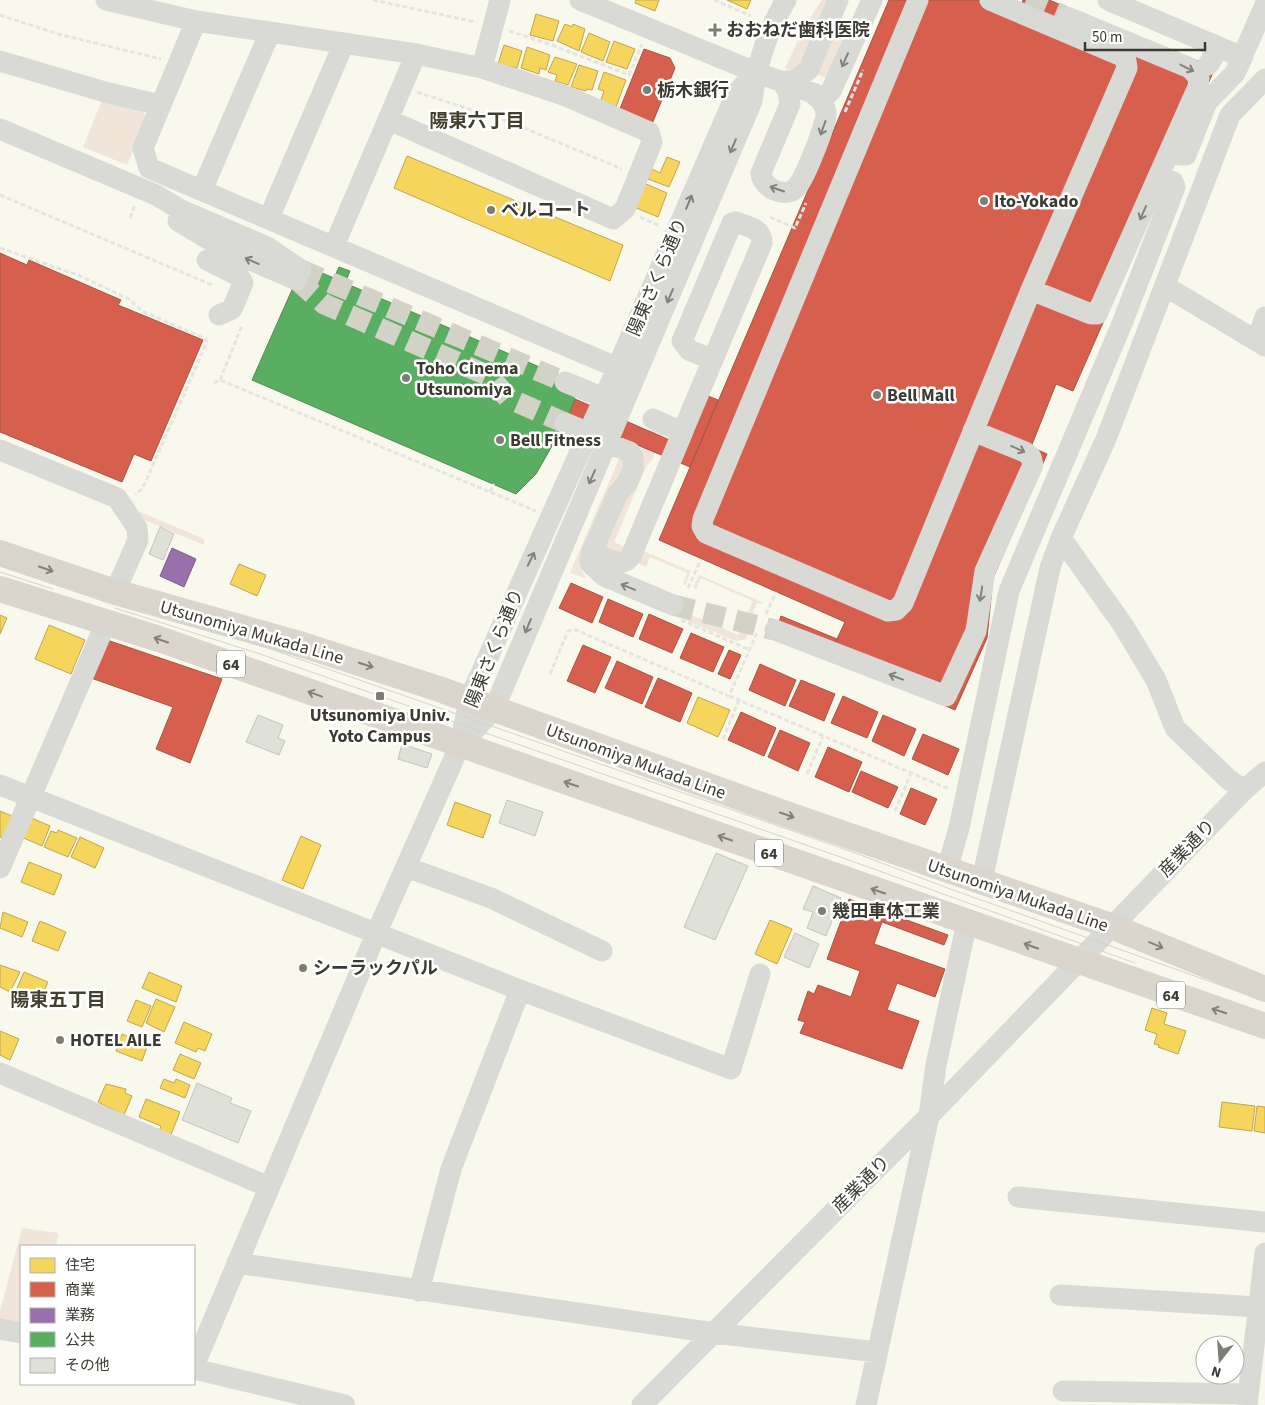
<svg xmlns="http://www.w3.org/2000/svg" width="1265" height="1405" font-family="'Source Sans 3','Noto Sans JP',sans-serif">
	<rect width="100%" height="100%" fill="#f9f8ec"/>
	<path fill="#f1e4d8" d="M822,0H832L804,65L792,71L785,68L805,26Z
		M841,16L849,20V25L826,78L815,73Z
		M102,100L142,109L147,120L127,165L83,147Z
		M651,429L662,433V436L652,460L647,465L614,542L627,548L625,553L606,551L601,541Z
		M621,454L628,460L580,561L579,566L586,578L570,573Z
		M129,507L204,539V545L135,516Z
		M641,550L691,571L685,585L683,584L687,573L650,557L646,567L639,564L638,562Z
		M699,575L762,602L761,604L757,603L745,630L749,632L746,639L736,641L681,618L686,604L689,605L686,613L738,635L753,601L701,578L696,589L693,588Z
		M22,1228L59,1233L56,1246H21V1324L0,1319V1311Z"/>
	<path fill="#f6d55c" stroke="#bea74f" d="M636,0H659L655,11L635,3Z
		M727,0H751L747,9Z
		M536,14L559,21L553,41L530,35Z
		M565,24L572,27L573,24L585,29L579,51L557,41Z
		M589,33L610,42L603,61L581,52Z
		M614,41L635,49L627,69L606,62Z
		M504,45L522,51L517,68L498,64Z
		M527,47L550,55L546,70L540,68L539,74L521,68Z
		M555,57L577,64L568,85L555,81L557,75L548,72Z
		M579,65L598,71L592,90L587,89L586,91L571,87Z
		M604,72L626,80L616,107L600,103L604,91L598,89Z
		M407,156L623,245L610,281L394,188Z
		M667,157L680,162L669,187L648,179L652,169L660,173Z
		M644,183L667,193L658,217L634,207Z
		M239,564L266,575L257,596L230,584Z
		M0,615L7,618L0,634Z
		M49,625L85,640L71,674L35,659Z
		M698,697L730,710L718,737L687,723Z
		M455,802L491,815L483,838L447,825Z
		M0,811L12,816L3,838L0,837Z
		M27,816L50,826L42,846L19,836Z
		M58,830L77,838L68,857L44,847L51,831L57,833Z
		M301,836L321,845L303,889L282,880Z
		M80,837L104,848L95,868L71,857Z
		M29,862L62,875L54,895L21,882Z
		M3,912L28,922L22,937L0,928Z
		M770,920L792,929L777,964L755,954Z
		M40,921L66,932L58,951L32,941Z
		M0,965L20,972L10,992L0,987Z
		M24,972L48,982L39,1003L15,993Z
		M149,972L182,986L176,1002L142,988Z
		M156,999L175,1007L164,1032L146,1023Z
		M136,1000L151,1006L142,1027L127,1021Z
		M1152,1008L1167,1013L1164,1024L1186,1031L1178,1054L1158,1047L1159,1045L1154,1044L1157,1034L1145,1030Z
		M184,1022L212,1034L205,1051L198,1048L196,1052L175,1043Z
		M0,1031L19,1039L10,1060L0,1055Z
		M122,1034L148,1044L142,1061L116,1051Z
		M180,1054L201,1063L194,1079L173,1070Z
		M164,1079L174,1083L176,1079L190,1085L185,1098L160,1088Z
		M106,1084L126,1089L125,1093L132,1096L124,1115L98,1102Z
		M146,1099L180,1112L170,1137L159,1132L161,1126L139,1117Z
		M1222,1102L1255,1106L1252,1131L1219,1127Z
		M1257,1106L1265,1107V1133L1254,1131Z"/>
	<path fill="#d6604d" stroke="#a85545" d="M889,0H1005L1021,7L1023,0H1049L1215,68L1073,391L1056,384L1031,447L1047,454L993,578L987,638L955,710L829,656L845,622L659,540Z
		M644,49L670,58L675,68L652,124L619,111Z
		M0,253L27,265L29,260L121,300L118,305L203,340L151,461L134,454L122,482L0,432Z
		M693,390L718,400L690,467L568,416L575,399L672,441Z
		M571,583L603,597L592,623L559,608Z
		M608,599L643,614L633,637L599,622Z
		M649,614L683,629L672,653L639,639Z
		M781,616L837,639L834,645L779,622Z
		M691,633L724,647L713,672L680,658Z
		M107,640L222,679L190,763L156,749L173,707L91,678Z
		M583,645L611,657L595,693L567,681Z
		M729,650L741,655L730,679L718,674Z
		M617,661L653,677L642,704L605,688Z
		M760,664L796,680L785,706L749,690Z
		M658,678L692,693L680,722L645,707Z
		M801,680L835,694L824,721L789,706Z
		M843,696L878,712L867,738L831,723Z
		M741,712L776,728L764,756L728,740Z
		M883,715L916,729L904,756L872,741Z
		M780,730L810,743L798,771L768,757Z
		M923,734L959,749L948,775L912,759Z
		M828,747L862,762L849,792L815,777Z
		M861,771L898,787L888,808L852,792Z
		M911,788L937,799L925,825L900,814Z
		M849,899L948,935L944,945L882,922L874,944L945,969L935,997L897,983L887,1010L919,1021L902,1069L800,1033L805,1022L798,1020L808,991L814,994L818,985L851,997L860,971L827,959Z"/>
	<path fill="#9970ab" stroke="#7d6087" d="M172,548L196,559L184,587L160,576Z"/>
	<path fill="#5aae61" stroke="#518c53" d="M303,265L334,278L339,267L350,271L345,283L558,375L575,399L564,425L536,474L516,494L252,380Z"/>
	<path fill="#dfe0d7" stroke="#c3c5bc" d="M160,527L174,534L163,560L149,554Z
		M258,715L283,725L278,738L285,741L279,755L246,742Z
		M402,744L432,754L427,768L398,759Z
		M507,800L543,812L535,836L499,823Z
		M716,853L748,866L715,940L684,927Z
		M813,886L841,898L826,936L807,928L813,912L803,909Z
		M795,933L819,944L809,968L784,957Z
		M197,1083L232,1098L230,1103L251,1111L238,1143L182,1120Z"/>
	<g fill="none" stroke-linecap="round" stroke-linejoin="round">
		<path stroke="#d3d2c7" stroke-width="21" stroke-dasharray="21 11" stroke-linecap="butt" d="M1026,0L1062,15
			M301,270L565,382
			M297,280L324,304L489,376L508,398L565,423
			M673,605L775,630"/>
		<path stroke="#e5e4e1" stroke-width="3" stroke-dasharray="5 2.5" stroke-linecap="butt" d="M373,0L476,22
			M714,0L751,16
			M0,15L58,34L161,59
			M509,31L552,45L629,75L642,44
			M417,92L512,123L622,169
			M845,112L863,70
			M0,195L212,285
			M640,217L660,226
			M770,217L795,228L806,203
			M130,218L135,205
			M0,248L78,275L129,299L142,311L206,339V344L146,481L142,489L135,494
			M220,380L242,325
			M214,383L220,380L536,511
			M490,492L494,484
			M688,588L701,559
			M766,614L776,592
			M681,620L750,650
			M550,674L568,631L576,630L729,696L757,633
			M729,696L949,789
			M723,739L739,700
			M807,774L823,736
			M895,811L911,773"/>
		<path stroke="#d9d9d6" stroke-width="21" d="M106,0L196,21L143,148L149,168L618,368
			M580,0L755,72L824,97L831,91L872,0
			M918,0L703,519L702,526L706,533L888,611L896,610L903,603L1031,290L1127,68L1126,61L1122,56L990,0
			M1108,0L1242,57L1265,5
			M196,21L416,54L482,68L500,0
			M0,61L105,92L160,105
			M1208,65L1215,54L1209,43
			M780,81L788,90L790,104L761,173C762,188 785,199 796,188C804,180 827,123 826,113C825,105 821,99 814,95
			M780,81H795L809,69L838,0
			M389,120L613,219L625,209L652,142L649,132L566,96L482,68
			M0,129L156,195L181,210L267,247L301,270
			M1180,155H1186L1207,102L1235,73L1243,56
			M202,190L270,32
			M269,218L344,43
			M178,221L225,249L297,280
			M334,246L416,54
			M207,260L239,276L243,283L232,309L219,315
			M1165,286L1265,346
			M1031,290L1091,314H1097L1198,87L1199,78L1190,68L1067,17
			M1257,341L1265,317
			M565,382L604,398
			M565,423L589,433
			M681,436L685,426L762,243C762,228 749,227 736,222L732,223L682,341L689,350L713,360
			M607,443L630,452L633,457V469L627,483L617,495L591,554L590,563L604,576L673,605
			M0,450L117,498L137,528L138,540L115,592
			M1061,538L1123,625L1156,680L1175,728L1228,779L1244,790
			M595,545L600,556C611,560 623,568 631,556L681,436L675,429L653,419
			M775,630L946,696L976,631L985,571L1033,465L1031,457L1025,452L973,431
			M460,745L494,709L752,101C756,65 767,32 786,0
			M0,785L520,990L731,1069L760,974
			M406,867L491,898L602,951
			M0,868L102,632L105,620
			M947,870L959,828L1009,591L1121,326L1175,187L1173,182L1166,179
			M980,881L984,871L1050,568L1061,538L1106,439L1230,115L1265,79
			M0,1073L269,1187
			M1018,1197L1265,1222
			M237,1263L714,1333L877,1352
			M419,1291L451,1169L520,990
			M1060,1295L1258,1307
			M0,1329L21,1333
			M194,1366L376,934L460,745L469,700L604,398L736,94L755,72
			M194,1369L345,1405
			M1063,1391L1248,1394
			M642,1405L929,1116L1244,790L1265,772
			M866,1405L929,1116L936,1065L967,922
			M1247,1405L1265,1253"/>
		<path stroke="#dad6cd" stroke-width="26" d="M0,553L115,592L303,645L439,689L786,814L1111,926L1265,989
			M0,589L159,639L1265,1026"/>
		<path stroke="#d3d3d0" stroke-width="1" d="M0,564L259,645L850,851L953,890L1265,1001
			M0,572L53,589
			M115,608L257,653L846,859L1135,963"/>
	</g>
	<defs><path id="oneway-shaft" d="M-6 0H5M1.5-3L5.5 0L1.5 3" fill="none" stroke-width="1.6" stroke-linecap="round" stroke-linejoin="round" transform="scale(1.25)"/></defs>
	<g stroke="#82827c">
		<use href="#oneway-shaft" transform="translate(845 60) rotate(114)"/>
		<use href="#oneway-shaft" transform="translate(1187 68) rotate(27)"/>
		<use href="#oneway-shaft" transform="translate(823 128) rotate(110)"/>
		<use href="#oneway-shaft" transform="translate(733 146) rotate(113)"/>
		<use href="#oneway-shaft" transform="translate(777 189) rotate(-161)"/>
		<use href="#oneway-shaft" transform="translate(689 202) rotate(-67)"/>
		<use href="#oneway-shaft" transform="translate(1143 213) rotate(114)"/>
		<use href="#oneway-shaft" transform="translate(252 261) rotate(-156)"/>
		<use href="#oneway-shaft" transform="translate(670 296) rotate(113)"/>
		<use href="#oneway-shaft" transform="translate(1018 449) rotate(24)"/>
		<use href="#oneway-shaft" transform="translate(592 477) rotate(114)"/>
		<use href="#oneway-shaft" transform="translate(531 559) rotate(-64)"/>
		<use href="#oneway-shaft" transform="translate(628 587) rotate(-158)"/>
		<use href="#oneway-shaft" transform="translate(981 594) rotate(99)"/>
		<use href="#oneway-shaft" transform="translate(528 626) rotate(112)"/>
		<use href="#oneway-shaft" transform="translate(896 677) rotate(-159)"/>
	</g>
	<g stroke="#838178">
		<use href="#oneway-shaft" transform="translate(46 569) rotate(19)"/>
		<use href="#oneway-shaft" transform="translate(161 640) rotate(-161)"/>
		<use href="#oneway-shaft" transform="translate(366 665) rotate(18)"/>
		<use href="#oneway-shaft" transform="translate(315 694) rotate(-160)"/>
		<use href="#oneway-shaft" transform="translate(571 784) rotate(-161)"/>
		<use href="#oneway-shaft" transform="translate(787 815) rotate(19)"/>
		<use href="#oneway-shaft" transform="translate(725 838) rotate(-161)"/>
		<use href="#oneway-shaft" transform="translate(878 891) rotate(-161)"/>
		<use href="#oneway-shaft" transform="translate(1156 945) rotate(23)"/>
		<use href="#oneway-shaft" transform="translate(1031 946) rotate(-161)"/>
		<use href="#oneway-shaft" transform="translate(1219 1011) rotate(-162)"/>
	</g>
	<g fill="#7e7d73" stroke="#fff" stroke-width="2">
		<path d="M712.5 22.5h5v5h5v5h-5v5h-5v-5h-5v-5h5z"/>
		<circle cx="647" cy="90" r="5"/>
		<circle cx="984" cy="201" r="5"/>
		<circle cx="491" cy="210" r="5"/>
		<circle cx="406" cy="378" r="5"/>
		<circle cx="877" cy="395" r="5"/>
		<circle cx="500" cy="440" r="5"/>
		<rect x="375" y="691" width="10" height="10" rx="2.5"/>
		<circle cx="822" cy="911" r="5"/>
		<circle cx="303" cy="968" r="5"/>
		<circle cx="60" cy="1040" r="5"/>
	</g>
	<g text-anchor="middle" stroke-width="5" stroke-linejoin="round" paint-order="stroke">
		<g fill="#fff" stroke="#767670" stroke-width="1">
			<rect x="217" y="650.5" width="28" height="27" rx="4"/>
			<rect x="755" y="839.5" width="28" height="27" rx="4"/>
			<rect x="1157" y="981.5" width="28" height="27" rx="4"/>
		</g>
		<g font-size="16" font-weight="bold" fill="#3b3b32">
			<text x="231" y="670">64</text>
			<text x="769" y="859">64</text>
			<text x="1171" y="1001">64</text>
		</g>
		<g font-size="18" font-weight="bold" fill="#3b3b32" stroke="#fff" text-anchor="start">
			<text x="726" y="36">おおねだ歯科医院</text>
			<text x="657" y="96">栃木銀行</text>
			<text x="994" y="207">Ito-Yokado</text>
			<text x="501" y="216">ベルコート</text>
			<text x="416" y="374">Toho Cinema<tspan x="416" dy="21">Utsunomiya</tspan></text>
			<text x="887" y="401">Bell Mall</text>
			<text x="510" y="446">Bell Fitness</text>
			<text x="380" y="721" text-anchor="middle">Utsunomiya Univ.<tspan x="380" dy="21">Yoto Campus</tspan></text>
			<text x="832" y="917">幾田車体工業</text>
			<text x="313" y="974">シーラックパル</text>
			<text x="70" y="1046">HOTEL AILE</text>
		</g>
		<g font-size="18" fill="#3b3b32" stroke="#fff">
			<text transform="translate(657 277) rotate(-67)" y="6">陽東さくら通り</text>
			<text transform="translate(252 632) rotate(16)" y="6">Utsunomiya Mukada Line</text>
			<text transform="translate(494 648) rotate(-68)" y="6">陽東さくら通り</text>
			<text transform="translate(636 761) rotate(20)" y="6">Utsunomiya Mukada Line</text>
			<text transform="translate(1187 848) rotate(-46)" y="6">産業通り</text>
			<text transform="translate(1018 895) rotate(19)" y="6">Utsunomiya Mukada Line</text>
			<text transform="translate(861 1184) rotate(-45)" y="6">産業通り</text>
		</g>
		<g font-size="19" font-weight="bold" fill="#41402f" stroke="#fff">
			<text x="477" y="127">陽東六丁目</text>
			<text x="58" y="1006">陽東五丁目</text>
		</g>
	</g>
	<rect x="20" y="1245" width="175" height="140" fill="#ffffff" stroke="#b1b1ad"/>
	<rect x="30" y="1258" width="25" height="15" fill="#f6d55c" stroke="#b1b1ad"/>
	<text x="65" y="1270" font-size="15" fill="#3b3b32">住宅</text>
	<rect x="30" y="1282" width="25" height="15" fill="#d6604d" stroke="#b1b1ad"/>
	<text x="65" y="1295" font-size="15" fill="#3b3b32">商業</text>
	<rect x="30" y="1308" width="25" height="15" fill="#9970ab" stroke="#b1b1ad"/>
	<text x="65" y="1320" font-size="15" fill="#3b3b32">業務</text>
	<rect x="30" y="1332" width="25" height="15" fill="#5aae61" stroke="#b1b1ad"/>
	<text x="65" y="1345" font-size="15" fill="#3b3b32">公共</text>
	<rect x="30" y="1358" width="25" height="15" fill="#dfe0d7" stroke="#b1b1ad"/>
	<text x="65" y="1370" font-size="15" fill="#3b3b32">その他</text>
	<g transform="translate(1220 1360) rotate(197)"><circle r="24" fill="#ffffff" stroke="#b1b1ad"/>
	<path d="M0-4L9 19L0 12L-9 19Z" fill="#7e7d73"/>
	<text y="-8" font-size="14" font-weight="bold" text-anchor="middle" fill="#3b3b32">N</text>
	</g>
	<path d="M1085 42v8h120v-8" fill="none" stroke="#3b3b32" stroke-width="2.5"/>
	<text x="1092" y="42" font-size="15" fill="#3b3b32" stroke="#ffffff" stroke-width="4" paint-order="stroke">50 m</text>
</svg>
